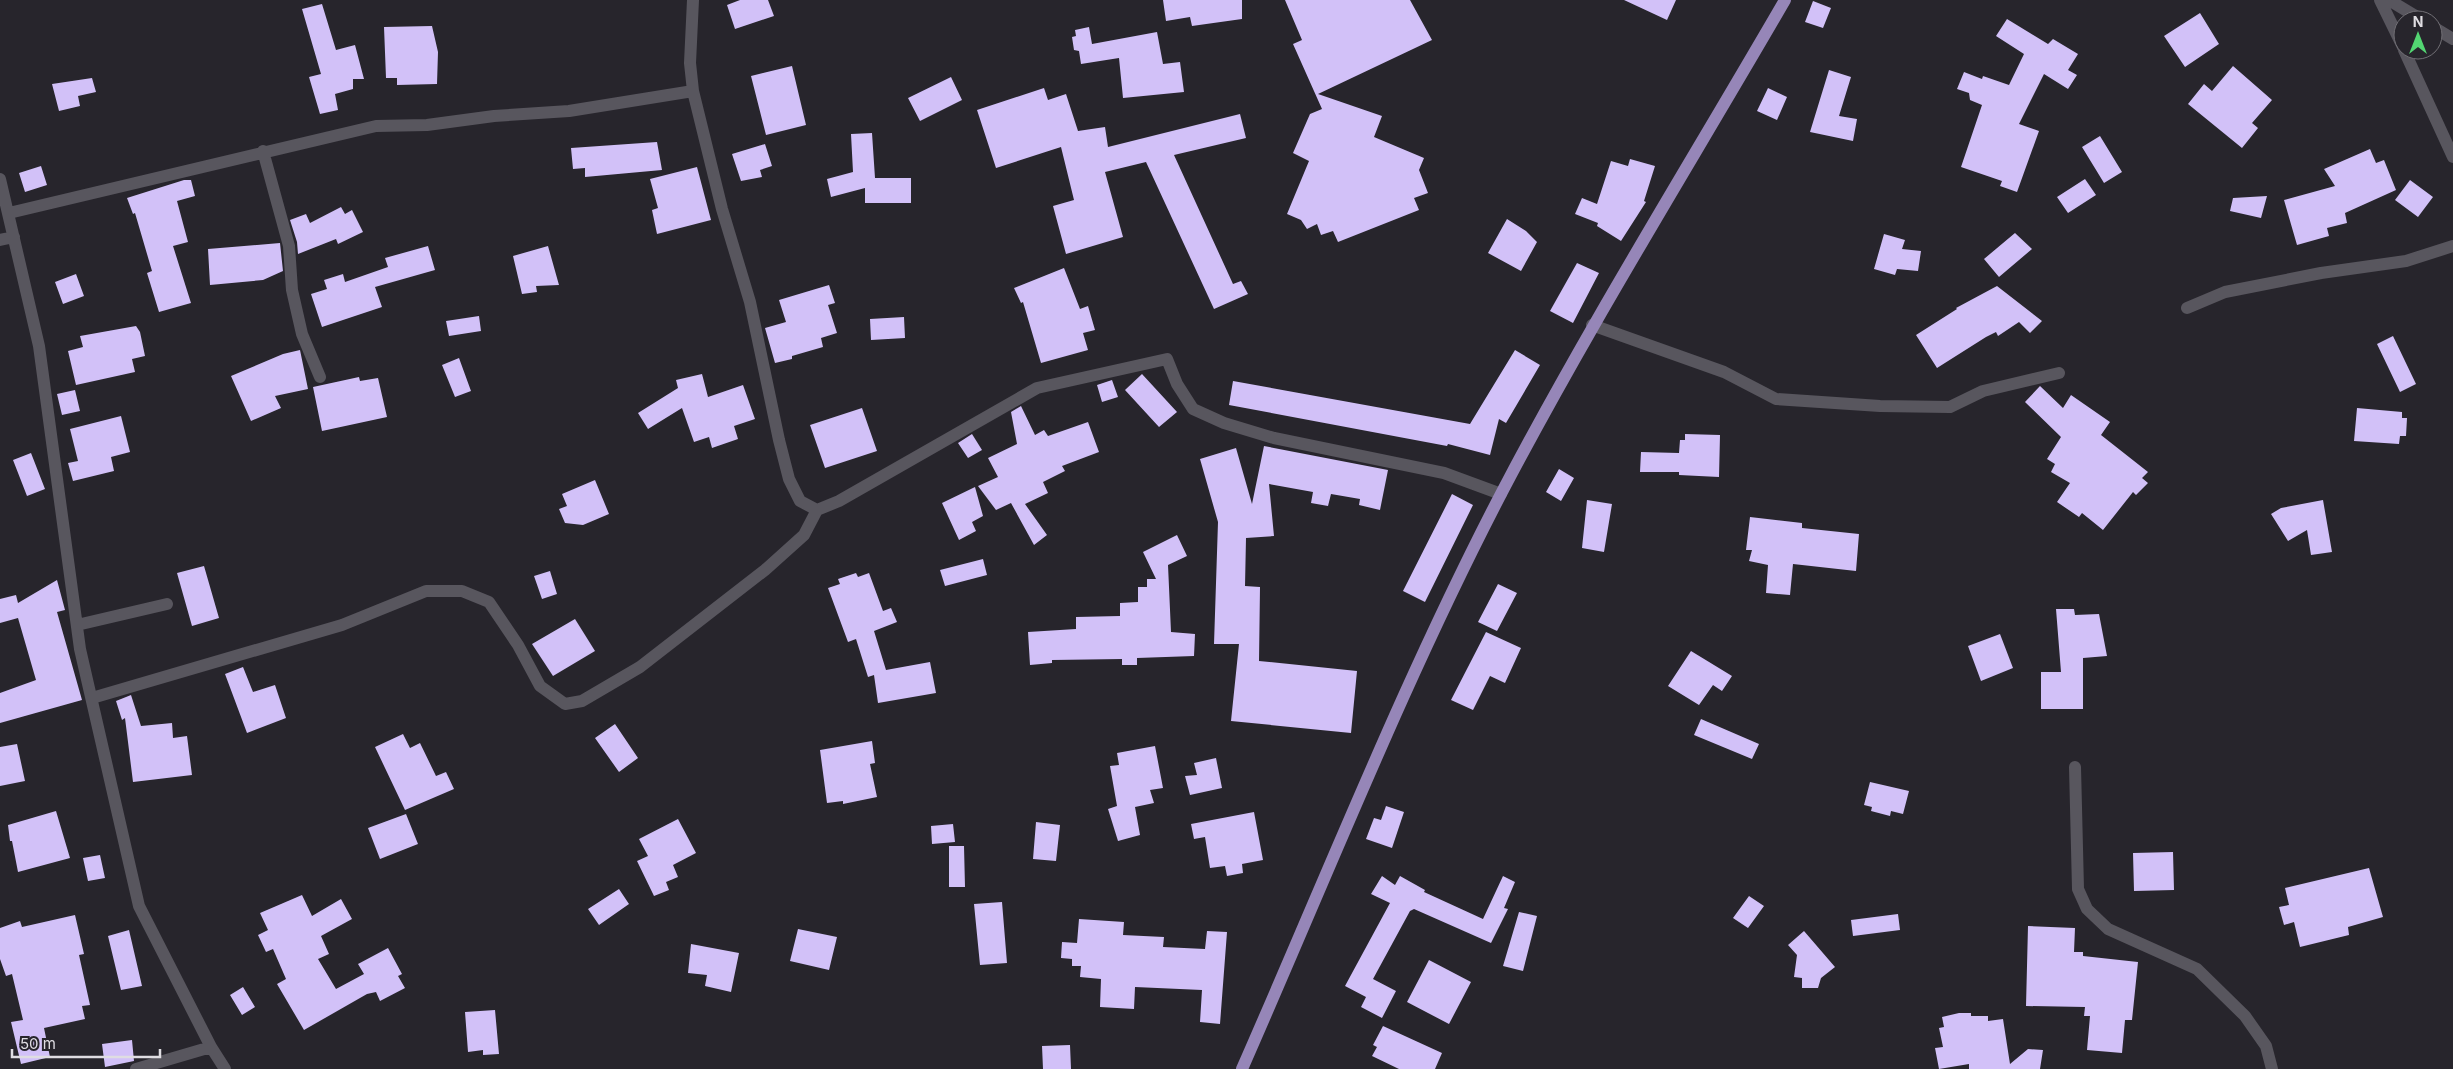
<svg xmlns="http://www.w3.org/2000/svg" width="2453" height="1069" font-family="Inter,sans-serif">
	<rect width="100%" height="100%" fill="#27252c"/>
	<path fill="#d2c1f8" d="M740,0H768L774,16L735,29L727,5Z
		M1163,0H1242V19L1192,26L1190,17L1166,21Z
		M1285,0H1410L1432,40L1318,94L1382,116L1374,137L1424,158L1419,170L1428,193L1414,198L1419,210L1338,242L1333,231L1321,235L1317,224L1307,229L1301,220L1287,214L1309,161L1293,153L1310,114L1322,109L1293,44L1302,40Z
		M1624,0H1676L1667,20Z
		M1813,1L1831,8L1823,28L1805,22Z
		M322,4L336,50L355,45L364,79H353V89L335,94L338,110L320,114L309,77L321,74L302,9Z
		M2200,13L2219,44L2185,67L2164,36Z
		M2007,19L2048,44L2053,39L2078,54L2068,70L2077,75L2068,89L2044,74L2019,124L2039,131L2017,192L2000,186L2002,181L1961,167L1982,105L1970,100L1969,93L1957,89L1964,72L1982,79L1983,76L2009,85L2024,54L1996,36Z
		M432,26L438,52L437,84L397,85V78H386L384,27Z
		M1089,27L1092,44L1157,32L1163,64L1180,62L1184,92L1123,98L1119,58L1081,64L1079,51L1074,50L1072,37L1076,36L1075,30Z
		M792,66L806,125L766,135L751,76Z
		M2233,66L2272,100L2252,123L2258,128L2242,148L2188,104L2204,84L2212,91Z
		M1829,70L1851,77L1839,116L1857,119L1853,141L1810,132Z
		M951,77L962,100L920,121L908,98Z
		M92,78L96,92L78,96L80,106L59,111L52,84Z
		M1044,88L1048,100L1066,94L1078,131L1105,127L1108,147L1240,114L1246,138L1174,155L1233,284L1241,281L1248,294L1214,309L1146,162L1105,172L1123,237L1066,254L1053,206L1074,200L1061,147L996,168L977,110Z
		M1768,88L1787,97L1777,120L1757,111Z
		M872,133L875,178H911V203H865V188L831,197L827,179L853,172L851,134Z
		M2100,136L2122,172L2104,183L2082,147Z
		M657,142L662,170L585,177V168L573,169L571,148Z
		M765,144L772,166L760,170L762,177L741,181L732,154Z
		M2370,149L2376,163L2384,160L2396,190L2345,213L2347,223L2327,228L2329,236L2297,245L2284,200L2335,186L2324,169Z
		M1630,159L1655,166L1644,201L1646,202L1621,241L1597,226L1598,223L1575,214L1582,198L1597,204L1611,161L1628,166Z
		M41,166L47,185L25,192L19,173Z
		M697,167L711,220L657,234L652,210L658,208L650,179Z
		M2085,179L2096,195L2068,213L2057,197Z
		M184,180H191L195,196L177,201L188,242L173,246L191,303L159,312L147,273L152,271L135,213L133,214L127,198Z
		M2410,180L2433,197L2418,217L2395,200Z
		M2267,196L2261,218L2230,211L2233,198Z
		M341,207L345,214L352,210L363,232L338,244L336,239L298,254L297,242L290,220L306,214L310,223Z
		M1507,219L1526,231L1537,242L1521,271L1488,253Z
		M2015,233L2032,249L1999,277L1984,259Z
		M1884,234L1905,240L1902,249L1921,251L1918,271L1897,269L1895,275L1874,269Z
		M280,243L283,271L263,280L210,285L208,249Z
		M428,246L435,270L375,287L382,307L322,327L311,294L327,289L324,280L343,274L345,282L388,267L385,258Z
		M548,246L559,285L536,286L537,292L522,294L513,256Z
		M1577,263L1599,273L1573,323L1550,311Z
		M1064,268L1080,309L1088,306L1095,330L1083,333L1088,350L1041,363L1023,302L1021,303L1014,288Z
		M76,274L84,296L63,304L55,282Z
		M829,285L835,303L828,305L837,333L821,338L823,347L792,356V359L775,363L765,328L786,322L779,300Z
		M1997,286L2042,321L2030,333L2019,322L1998,336L1996,332L1986,337L1937,368L1916,335L1957,309L1956,308Z
		M479,316L481,331L449,336L446,321Z
		M904,317L905,338L871,340L870,319Z
		M136,326L140,332L145,356L132,359L135,372L76,385L68,351L83,347L80,336Z
		M2393,336L2416,384L2400,392L2377,344Z
		M300,350L308,389L275,396L281,408L251,421L231,376L283,354Z
		M1515,350L1540,365L1506,423L1499,419L1490,455L1448,444L1447,446L1229,405L1233,381L1470,424Z
		M459,358L471,391L455,397L442,365Z
		M702,374L708,397L743,385L755,419L734,426L738,439L712,448L709,437L694,442L682,408L648,429L638,413L678,388L676,380Z
		M1142,374L1177,412L1159,427L1125,390Z
		M359,377L360,381L378,378L387,417L322,431L313,387Z
		M1112,380L1118,397L1102,402L1097,385Z
		M2040,386L2063,408L2071,395L2110,422L2101,435L2148,472L2142,478L2148,483L2136,495L2133,492L2103,530L2082,513L2079,517L2057,502L2070,483L2051,472L2055,464L2047,459L2061,437L2025,402Z
		M75,390L80,411L62,415L57,394Z
		M1021,406L1035,435L1044,430L1048,436L1088,422L1099,452L1062,466L1065,471L1043,482L1048,493L1025,504L1047,535L1034,545L1011,503L996,510L978,486L998,477L988,458L1017,444L1011,412Z
		M862,408L877,451L825,468L810,425Z
		M2357,408L2402,412V418H2407L2406,436H2400L2399,444L2354,441Z
		M121,416L130,452L111,457L114,471L73,481L68,463L78,461L70,429Z
		M972,434L982,450L968,458L958,443Z
		M1685,434L1720,435L1719,477L1679,475V472H1640L1641,452L1679,453L1680,440H1685Z
		M1264,446L1388,470L1380,510L1359,505L1360,499L1331,494L1328,506L1311,503L1313,492L1269,484L1274,536L1246,538L1245,586L1260,587L1259,661L1357,671L1351,733L1231,721L1239,644H1214L1218,522L1200,459L1236,448L1252,504Z
		M31,453L45,489L27,496L13,460Z
		M1559,469L1574,478L1561,501L1546,492Z
		M595,480L609,514L583,525L565,523L559,509L567,506L562,494Z
		M975,487L983,516L972,522L976,531L959,540L942,503Z
		M1452,494L1473,505L1425,602L1403,591Z
		M1587,500L1612,504L1604,552L1582,548Z
		M2323,500L2332,552L2311,555L2307,530L2288,541L2271,514L2281,508Z
		M1750,517L1802,523V528L1859,534L1856,571L1793,564L1790,595L1766,593L1768,565L1749,561L1752,550H1746Z
		M1177,535L1187,556L1168,565L1171,632L1195,634L1194,656L1137,658V665H1122V659L1052,660V663L1030,665L1028,632L1076,629V617L1120,616V603L1138,602V587H1147V579H1156L1143,552Z
		M983,559L987,575L945,586L940,570Z
		M204,566L219,618L192,626L177,573Z
		M550,571L557,594L542,599L534,576Z
		M856,573L858,577L869,573L883,611L891,608L897,622L874,631L886,670L930,662L936,693L878,703L874,675L868,677L856,639L848,642L828,588L840,584L838,579Z
		M57,580L65,610L57,612L82,700L0,723V693L36,680L18,618L0,623V599L16,595L18,603Z
		M1498,584L1517,593L1497,631L1478,622Z
		M2056,609H2074L2075,615L2099,614L2107,656L2083,658V709H2041V672H2061Z
		M575,619L595,651L553,676L532,644Z
		M1486,632L1521,648L1505,683L1490,676L1473,710L1451,700Z
		M2000,634L2013,668L1981,681L1968,646Z
		M1691,651L1732,676L1722,691L1713,685L1699,705L1668,686Z
		M243,667L253,692L275,685L286,718L247,733L225,674Z
		M131,695L141,726L172,723L173,738L187,736L192,775L133,782L125,718L122,720L116,701Z
		M1701,719L1759,744L1752,759L1694,735Z
		M615,724L638,758L619,772L595,738Z
		M403,734L410,748L420,743L436,776L446,772L454,789L405,810L375,747Z
		M872,741L875,763L870,764L877,797L843,804V801L827,803L820,750Z
		M17,744L25,781L0,786V747Z
		M1155,746L1163,788L1150,790L1154,803L1135,807L1140,835L1118,841L1108,809L1117,806L1110,766L1119,765L1117,753Z
		M1216,758L1222,788L1190,795L1185,776L1197,775L1194,763Z
		M1870,782L1909,791L1903,814L1891,811L1890,816L1871,811L1872,807L1864,805Z
		M1386,806L1404,812L1392,848L1366,839L1374,818L1381,820Z
		M56,811L70,858L18,872L12,841H10L8,825Z
		M1254,812L1263,860L1242,864L1243,873L1227,876L1225,866L1210,868L1205,837L1194,839L1191,824Z
		M406,814L418,844L380,859L368,828Z
		M678,819L696,853L673,865L678,877L666,882L669,890L654,896L637,861L648,856L639,839Z
		M1036,822L1060,825L1056,861L1033,859Z
		M953,824L955,842L932,844L931,826Z
		M949,846H964L965,887H949Z
		M2173,852L2174,890L2134,891L2133,853Z
		M100,855L105,878L88,881L83,858Z
		M2369,868L2383,917L2348,927L2349,935L2300,947L2294,922L2284,925L2279,907L2289,905L2285,888Z
		M1382,876L1395,885L1400,876L1425,890L1424,892L1483,919L1503,876L1515,882L1504,908L1508,909L1491,943L1414,909L1410,911L1373,979L1396,991L1382,1018L1361,1007L1366,997L1345,986L1390,903L1371,894Z
		M619,889L629,904L599,925L588,909Z
		M302,895L312,916L341,899L352,919L321,936L329,954L318,959L336,989L364,974L358,964L388,948L402,974L398,976L405,988L380,1001L376,992L367,994L304,1030L277,984L286,979L273,949L266,952L258,935L268,930L260,913Z
		M1749,896L1764,906L1748,928L1733,918Z
		M1002,902L1007,963L980,965L974,904Z
		M1519,912L1537,916L1523,971L1503,966Z
		M1898,914L1900,930L1853,936L1851,920Z
		M75,915L84,954L79,955L90,1005L82,1006L85,1019L44,1028L50,1057L21,1064L11,1022L23,1020L12,974L6,976L0,959V928L20,921L22,927Z
		M1079,919L1124,922L1123,935L1164,937L1163,947L1205,949L1207,931L1227,932L1220,1024L1200,1022L1202,990L1135,987L1134,1009L1100,1007L1101,979L1080,977L1081,966H1072V959L1061,958L1062,942L1077,943Z
		M2028,926L2075,928L2074,952H2083V956L2138,962L2132,1020H2125L2122,1053L2087,1050L2090,1016H2084L2085,1007L2026,1006Z
		M798,929L837,937L829,970L790,961Z
		M129,930L142,986L121,990L108,936Z
		M1804,931L1835,967L1821,978L1818,988H1802V978L1794,977L1797,955L1788,945Z
		M691,944L739,953L731,992L705,986L707,975L688,973Z
		M1429,960L1471,982L1449,1024L1407,1002Z
		M243,987L255,1007L242,1015L230,995Z
		M495,1010L499,1054L483,1055V1050L468,1052L465,1012Z
		M1959,1013H1971V1016H1988V1021L2003,1019L2010,1064L2028,1049L2043,1050L2040,1069H1969V1064L1939,1069L1935,1048L1943,1047L1939,1028L1944,1027L1942,1017Z
		M1383,1026L1442,1053L1435,1069H1399L1372,1056L1377,1047L1373,1045Z
		M132,1040L134,1061L105,1067L102,1044Z
		M1070,1045L1071,1069H1043L1042,1046Z"/>
	<g fill="none" stroke-linecap="round" stroke-linejoin="round">
		<path stroke="#58565e" stroke-width="12" d="M693,0L690,63L693,91L722,209L750,302L779,440L789,479L800,501L817,510L839,501L1037,388L1167,359L1177,384L1193,409L1224,423L1274,438L1444,473L1501,494
			M2380,0L2403,47
			M2389,0L2422,20
			M2433,27L2453,39
			M2404,50L2453,157
			M263,151L289,246L292,290L302,334L320,377
			M0,179L39,346L80,649L139,906L211,1047L225,1069
			M9,213L376,126L427,125L494,116L569,111L693,91
			M0,240L14,237
			M2187,308L2225,292L2321,273L2406,261L2453,246
			M1592,325L1724,372L1776,399L1880,406L1950,407L1983,391L2059,373
			M77,625L167,604
			M92,698L342,625L426,591H462L489,602L518,645L540,686L565,704L582,701L640,667L765,570L804,535L817,510
			M2075,767L2078,889L2087,909L2108,929L2197,969L2245,1016L2266,1046L2272,1069
			M136,1069L211,1047"/>
		<path stroke="#9686b8" stroke-width="12" d="M1242,1069C1327,876 1405,678 1502,492C1590,324 1690,164 1785,0"/>
	</g>
	<g transform="translate(2418 35)"><circle r="24" fill="#27252c" stroke="#716f75"/>
	<path d="M0-4L9 19L0 12L-9 19Z" fill="#53d672"/>
	<text y="-8" font-size="14" font-weight="bold" text-anchor="middle" fill="#dfdde2">N</text>
	</g>
	<path d="M12 1049v8h148v-8" fill="none" stroke="#dfdde2" stroke-width="2.5"/>
	<text x="20" y="1049" font-size="15" fill="#dfdde2" stroke="#27252c" stroke-width="4" paint-order="stroke">50 m</text>
</svg>
